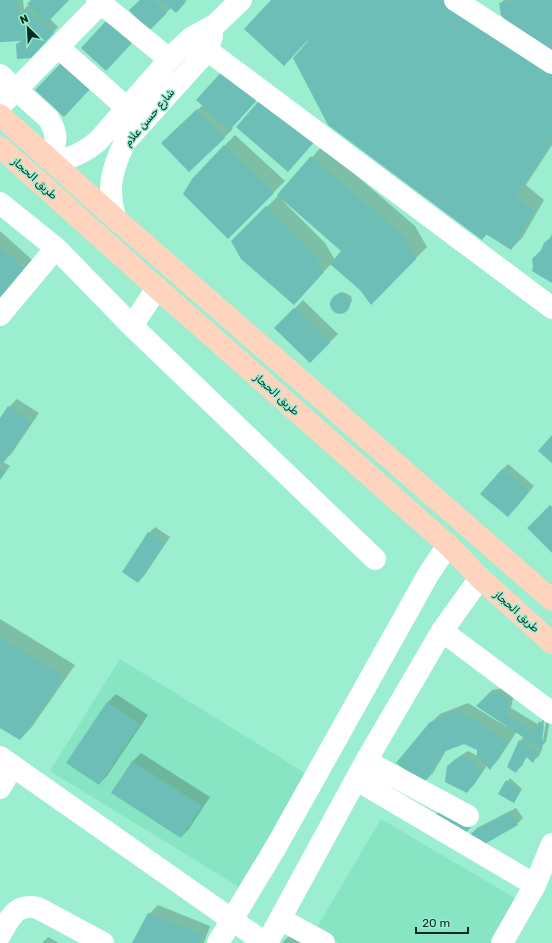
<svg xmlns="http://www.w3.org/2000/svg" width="552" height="943" font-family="Rubik,Cairo,sans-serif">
	<rect width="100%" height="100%" fill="#9beed0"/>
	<path fill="#87e5c4" d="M120,659L318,781L249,893L50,771Z
		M381,819L518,900L492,943H339L316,929Z"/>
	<path fill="#0003" fill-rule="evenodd" d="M0,0H23L24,10L27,6H31L32,0H68L50,19L58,27L37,51L17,45L21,40L0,41Z
		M141,0H187L176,12L171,8L149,30Z
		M272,0H472L507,22L500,4L504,0H552V145L526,185L544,200L522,238L511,249L487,234L482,239Z
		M203,105L233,129L189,171L171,135Z
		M235,135L285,181L228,238L224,146Z
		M322,146L415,226L427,247L371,303L361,289L331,264L294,304L232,241L278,196ZM284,200L343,251L335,260L325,243L283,201Z
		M0,231L40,267L0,304Z
		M343,292L351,296L352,301L345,311L340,313L333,309L331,302L338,293Z
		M303,300L338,334L310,362L276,328Z
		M17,399L39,413L12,453L3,462L10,466L0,480V420L9,407Z
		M508,464L534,486L514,510L502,470Z
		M155,527L170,537L144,576L138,582L149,533Z
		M0,619L75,665L31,728L20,739L0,726Z
		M504,688L514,694L511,708L539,725L546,716L550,720L546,742L542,746L543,747L539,756L533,761L527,756L522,766L516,771L508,767L520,741L524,736L517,731L498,760L490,769L484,762L486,767L473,786L467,791L448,766L454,760L468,751L478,756V750L464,743L447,749L433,773L424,782L431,723L440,714L468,703L507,727L508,725L486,696L492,690ZM544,721L546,722L543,740H541Z
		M116,694L148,715L107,776L99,784L67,763L108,702Z
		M141,753L210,797L189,829L181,837L112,792L133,761Z
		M510,778L522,789L514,802L499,794Z
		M516,808L523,818L517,824L471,834L477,828Z
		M158,905L210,926L204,943H133L149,914Z
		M293,932L308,943H282Z
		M48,937L59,943H42Z"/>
	<path fill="#6cbeb7" d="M0,0H17L20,41L0,42Z
		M31,0H69L47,23L27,4Z
		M140,0H154L167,13L149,31L129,10Z
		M161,0H182L185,3L176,13Z
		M271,0H444L552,68V140L516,196L534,211L511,250L486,234L482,240L328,125L293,58L329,17L284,66L244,29Z
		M521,0H552V60L517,35L501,15L499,3Z
		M20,12H29L54,33L31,58L17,59L16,44L21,42Z
		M107,20L132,43L106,71L81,48Z
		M63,61L92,87L64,117L35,90Z
		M225,68L259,98L230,130L196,100Z
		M264,95L316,140L288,172L236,127Z
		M197,109L225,138L189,172L161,143Z
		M224,145L274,193L228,239L183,194L192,179Z
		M311,156L404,237L416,259L371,305L360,290L330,264L341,251L277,195Z
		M266,206L314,254L324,272L294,305L241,259L231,241Z
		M552,234V283L532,271L533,266L532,259L541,250L544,243L550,238Z
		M0,247L32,276L0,306Z
		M330 304a10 10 0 1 1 20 0a10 10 0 1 1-20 0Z
		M294,308L330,343L310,363L274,328Z
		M8,406L31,422L4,462L0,460V418Z
		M552,435V463L538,451Z
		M0,469L5,472L0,479Z
		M502,469L529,492L508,517L480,494Z
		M550,505L552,507V553L527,528Z
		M148,532L165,543L138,583L122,572Z
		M0,637L64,676L20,740L0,728Z
		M498,694L509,700L506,714L535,732L539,721L544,726L541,749L476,706L486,696Z
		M107,702L140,724L99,785L66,763Z
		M459,711L508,742L490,770L477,756V750L464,744L443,752L424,783L396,763L430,722Z
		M519,740L538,753L533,763L525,756L516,773L507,767Z
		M461,756L475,762L481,774L467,793L445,782L447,766Z
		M132,761L202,806L181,838L111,793Z
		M506,780L520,792L514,803L498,794Z
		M438,812L471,827L462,837L432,818Z
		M510,813L518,825L476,849L470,834Z
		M148,913L202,935L199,943H132Z"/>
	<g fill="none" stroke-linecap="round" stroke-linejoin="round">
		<path stroke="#fff" stroke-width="22" d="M97,0L169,59
			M455,0L552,63
			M191,38L552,308
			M58,47L127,108
			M0,75L48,118C58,133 58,143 48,158
			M0,106L101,3
			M53,162C71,159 84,153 98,141L176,52L191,38L215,25L241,0
			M0,203L56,248L132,326L375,559
			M116,219C106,190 112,168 125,142L207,51L212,36
			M0,315L56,248
			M132,326L157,288
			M442,631L552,713
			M0,757L265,943
			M366,761L468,816
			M357,780L535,885
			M0,788L13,766
			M280,919L324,943
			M0,935C10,918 15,903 38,908L103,943
			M218,943L277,845L428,575L448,545
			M267,943L366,761L442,631L480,578
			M502,943L535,885L552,844"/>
		<path stroke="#fed4be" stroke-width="22" d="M0,115L116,219L552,600
			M0,147L157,288L448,545L480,578L552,643"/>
	</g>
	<g text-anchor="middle" stroke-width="3" stroke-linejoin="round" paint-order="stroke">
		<g font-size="11" fill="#072c21" stroke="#9beed0">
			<text transform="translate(149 117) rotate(-50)" y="4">شارع حسن علام</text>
			<text transform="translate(35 178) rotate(42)" y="4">طريق الحجاز</text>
			<text transform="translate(277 394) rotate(42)" y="4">طريق الحجاز</text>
			<text transform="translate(517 611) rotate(42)" y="4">طريق الحجاز</text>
		</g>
	</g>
	<g transform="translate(28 28) rotate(336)" stroke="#9beed0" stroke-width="3" paint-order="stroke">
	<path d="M0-3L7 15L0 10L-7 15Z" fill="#072c21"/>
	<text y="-6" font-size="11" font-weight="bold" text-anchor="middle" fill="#072c21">N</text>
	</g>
	<path d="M416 927v6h52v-6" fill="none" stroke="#072c21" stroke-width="2"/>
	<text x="422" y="927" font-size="12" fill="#072c21" stroke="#9beed0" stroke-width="3" paint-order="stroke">20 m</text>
</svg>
